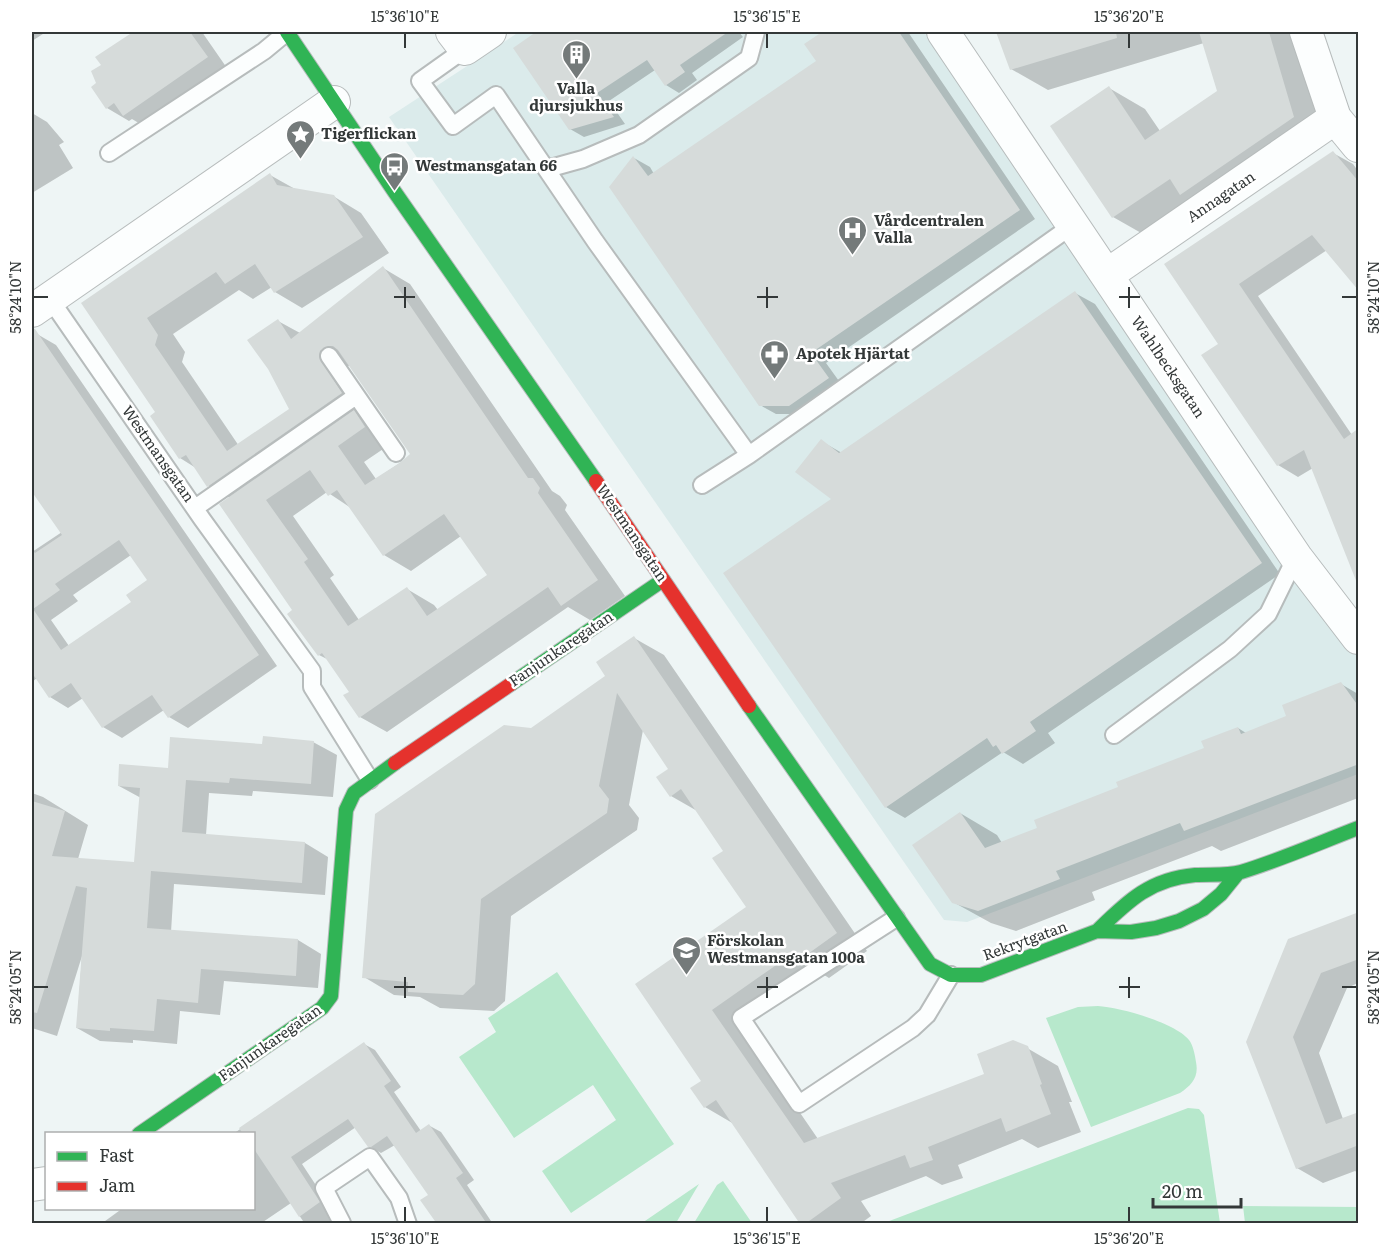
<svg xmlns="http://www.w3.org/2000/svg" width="1390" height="1255" font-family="Literata,serif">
	<rect width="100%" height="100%" fill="#eef5f5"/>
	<path fill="#dbebeb" d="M519,32H924L1281,558L1358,657V774L967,922L944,920L389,117Z"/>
	<path fill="#b7e8cc" d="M557,972L674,1144L571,1213L542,1171L616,1120L593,1085L514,1138L459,1057L496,1032L488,1018Z
		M1098,1006C1119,1007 1176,1023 1189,1040C1193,1045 1195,1055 1196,1062C1199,1077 1192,1085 1180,1093L1091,1127L1046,1018L1078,1007Z
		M1188,1108L1199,1109L1204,1115L1220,1223H884Z
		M723,1181L752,1223H694L717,1185Z
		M699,1184L676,1223H642Z
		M1243,1206L1358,1207V1223H1245Z"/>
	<path fill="#0003" fill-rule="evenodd" d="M32,32H46L32,41Z
		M135,32H202L229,71L147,128L132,119L129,121L107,108L98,83L103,65L97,58Z
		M539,32H739L743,37L692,73L697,80L679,93L666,85L655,70L609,101L625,124L584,137L570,129L515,48Z
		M825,32H908L1035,219L826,363L844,388L806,414H776L760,405L634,158L650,167L654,174L818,62L806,44Z
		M998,32H1298L1330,138L1150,238L1113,217L1052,126L1109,88L1145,109L1160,131L1218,92L1204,43L1048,90L1011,69Z
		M32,113L47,122L64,142L59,145L73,168L32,193Z
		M1333,153L1353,164L1358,171V289L1327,250L1258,296L1352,435L1358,429V582L1313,468L1298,477L1278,465L1203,355L1220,344L1167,265Z
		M270,175L295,189L333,196L361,213L389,253L302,308L275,292L272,287L253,299L239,290L173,334L185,352L182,362L239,446L291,410L278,321L300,333L383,268L410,284L552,491L560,496L567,505L565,510L625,596L590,620L568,607L387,732L360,717L351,692L329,660L319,655L230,498L208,485L196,468L180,458L153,416L157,413L83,303ZM350,365L412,455L376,479L364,462L392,443L381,428L359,415L368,409L345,374L347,367ZM327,492L351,508L384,555L411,571L461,536L489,575L438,610L434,605L407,589L359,620L330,578L334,575L293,516Z
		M1075,293L1095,304L1280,574L1048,733L1055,743L1023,764L1003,752L905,818L886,807L834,499L821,441L842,453Z
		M37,334L56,345L277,666L188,728L169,717L164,710L122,738L103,727L83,698L68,708L50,697L37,678L32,682V552L62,532L32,489V339ZM131,555L149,581L133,603L69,646L51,620L78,601L73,595Z
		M634,638L664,655L867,951L829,978L821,973L742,1028L818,1139L986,1075L1027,1048L1058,1066L1072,1102H1069L1081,1132L1038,1148L1022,1139L958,1165L963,1178L942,1185L926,1176L861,1201L871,1216L860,1224H802L734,1124L705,1107L703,1081L637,984L748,907L725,851L699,812L671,796L670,770L643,730L629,805L639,818L637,830L511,916L505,1001L494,1011L440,1008L420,997L394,995L364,977L531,730L607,676Z
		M1341,684L1358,694V798L1221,851L1212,846L1092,892L1095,900L1016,931L991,923L953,902L960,813L997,835L1002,843L1039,828L1120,788L1206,749L1238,728L1246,733L1288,717Z
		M313,742L337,755L333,797L253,791L252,796L209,793L206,835L305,843L328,857L325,895L174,884L171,932L298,940L321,954L318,988L224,981L220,1015L180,1011L177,1044L133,1040V1043L100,1041L77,1028L82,956L57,1036L32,1028V793L43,797L88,825L78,859L136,864L141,798L119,786L170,769L263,745Z
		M1358,913V983L1347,988L1319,1053L1343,1119L1358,1114V1173L1355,1171L1323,1183L1297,1168L1247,1042Z
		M364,1044L375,1050L401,1087L394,1092L421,1131L430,1126L441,1132L474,1180L467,1185L493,1224H438L430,1195L395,1145L381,1153L369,1146L356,1127L302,1164L325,1199L338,1224H305L291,1203L260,1224H101L123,1208H254V1134H233Z"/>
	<path fill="#d6dbda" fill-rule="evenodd" d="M133,32H190L208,57L123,116L114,103L106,109L91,87L96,83L91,71L101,65L95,57Z
		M536,32H728L680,65L685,72L665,86L647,60L597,93L614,117L569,130L513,48Z
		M822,32H899L1020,210L811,353L829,378L789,406H759L609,187L633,156L648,176L816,61L804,44Z
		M996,32H1116L1117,38L1010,70Z
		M1199,32H1269L1294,117L1180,195L1170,179L1112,218L1050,126L1109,86L1145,140L1217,91Z
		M1333,151L1359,182V291L1312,235L1239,284L1344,439L1359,428L1357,583L1304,450L1277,466L1201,355L1218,344L1164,264Z
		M270,173L277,185L334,195L363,237L274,293L255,264L225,284L216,272L147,318L158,335L155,345L227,451L289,409L268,369L247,340L278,319L291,339L383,266L528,478H533L540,488L538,493L598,580L561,606L548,587L359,718L343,695L349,692L322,653L318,656L287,614L292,610L219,504L354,410L365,427L338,446L365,485L401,462L410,454L338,350L333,346H328L320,351L319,357L342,393L207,487L186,455L179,459L150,416L155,412L81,303ZM310,470L328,496L337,490L383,556L444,514L487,575L427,616L407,587L348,626L304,562L308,559L266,500Z
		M1075,291L1262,563L1030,722L1036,731L1002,754L996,745L993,747L987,738L885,808L723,573L831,499L795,472L821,439L839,453Z
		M32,329H35L259,655L168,718L152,695L102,728L71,683L49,698L32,673V549L35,553L62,535L32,492ZM119,540L147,580L126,595L131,602L61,650L33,609L60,590L55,584Z
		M634,636L837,933L798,961L792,954L712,1010L804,1143L984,1074L977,1054L1013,1040L1028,1046L1042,1084L1040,1085L1051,1114L1006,1132L1001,1118L928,1147L933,1160L910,1168L905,1155L831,1183L841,1198L805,1224H800L716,1100L704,1108L690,1088L701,1081L635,984L746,907L712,858L723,851L681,789L670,797L656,777L668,769L617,693L599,786L609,799L607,813L481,899L475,984L463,995L408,992V982L362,978L375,814L504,725L531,728L605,676L596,662Z
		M1341,682L1359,707V764L1184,831L1180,823L1056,871L1060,879L978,911L952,903L912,845L960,812L985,848L1037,828L1034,820L1118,787L1116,782L1204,748L1201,741L1238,727L1241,734L1286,716L1282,705Z
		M263,736L314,741L311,784L230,778L229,783L186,780L182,832L305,842L302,883L151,871L147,928L298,939L296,976L201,969L198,1003L157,999L154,1031L110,1028V1031L76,1028L87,888L76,886L37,1013L32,1012V801L65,811L52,856L134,862L140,788L118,786L119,764L168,768L170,737L262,744Z
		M1359,912V959L1321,973L1293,1037L1326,1124L1359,1112V1145L1296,1169L1246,1042L1288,939Z
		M364,1042L391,1081L384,1086L416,1133L429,1124L463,1173L456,1178L487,1224H437L420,1200L428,1195L387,1136L371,1147H368L348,1119L291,1157L320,1202L299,1217L284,1194L254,1149V1134H243L239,1128Z"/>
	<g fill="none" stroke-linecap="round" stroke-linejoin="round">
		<defs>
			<path id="lane" d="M465,49L420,81L453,126L496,95L595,241L749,455L702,485
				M109,153L264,51L287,32
				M547,169L583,159L639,135L749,58L756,32
				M50,299L202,519L312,671V687L370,780
				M329,356L396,453
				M749,455L1073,225
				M195,508L356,396
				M1114,735L1230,649L1268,614L1296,557
				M896,918L741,1018L799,1104L913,1028L927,1015L951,975
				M342,1223L324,1188L370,1157L399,1198L408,1224"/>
			<path id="street" d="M452,32L465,49L490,32
				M943,32L1296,557L1358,638
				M1306,32L1335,118L1358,146
				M1107,275L1335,118
				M32,311L334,102
				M32,1185L46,1183"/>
			<path id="fast" d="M287,32L394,191L596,481
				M511,684L663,580
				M749,706L930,964L951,975H981L1097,931L1131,932L1156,928L1179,921L1203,909L1221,894L1238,873
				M1097,931C1128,901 1150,879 1195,875C1209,874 1227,876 1241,872C1280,860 1319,843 1358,828
				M139,1134L322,1008L331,996L346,810L354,793L395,763"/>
			<path id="jam" d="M596,481L749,706
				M395,763L511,684"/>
		</defs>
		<use href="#lane" stroke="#b7bcbc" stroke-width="20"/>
		<use href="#street" stroke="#b7bcbc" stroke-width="34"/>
		<use href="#fast" stroke="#b7bcbc" stroke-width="16"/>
		<use href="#jam" stroke="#b7bcbc" stroke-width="16"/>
		<use href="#lane" stroke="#fcfefe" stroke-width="16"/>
		<use href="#street" stroke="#fcfefe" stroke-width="32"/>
		<use href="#fast" stroke="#30b455" stroke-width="14"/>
		<use href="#jam" stroke="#e5322d" stroke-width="14"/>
	</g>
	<path fill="none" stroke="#333838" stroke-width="2" d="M405,33V48M767,33V48M1129,33V48M405,287V308M767,287V308M1129,287V308M33,297H48M394,297H415M757,297H778M1119,297H1140M1342,297H1357M405,977V998M767,977V998M1129,977V998M33,987H48M394,987H415M757,987H778M1119,987H1140M1342,987H1357M405,1207V1222M767,1207V1222M1129,1207V1222"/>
	<defs>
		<symbol id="building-pin" viewBox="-11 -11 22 30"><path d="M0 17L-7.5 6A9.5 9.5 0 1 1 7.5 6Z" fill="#747a7a" stroke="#fff"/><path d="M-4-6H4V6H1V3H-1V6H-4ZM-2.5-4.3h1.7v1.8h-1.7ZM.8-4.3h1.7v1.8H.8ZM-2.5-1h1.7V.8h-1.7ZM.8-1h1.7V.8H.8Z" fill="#fff"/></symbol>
		<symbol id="sight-pin" viewBox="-11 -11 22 30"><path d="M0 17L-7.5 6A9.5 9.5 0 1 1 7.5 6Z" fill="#747a7a" stroke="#fff"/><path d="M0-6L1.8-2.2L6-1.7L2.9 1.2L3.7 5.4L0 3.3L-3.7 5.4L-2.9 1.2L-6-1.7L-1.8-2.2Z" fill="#fff"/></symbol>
		<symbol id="bus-pin" viewBox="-11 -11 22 30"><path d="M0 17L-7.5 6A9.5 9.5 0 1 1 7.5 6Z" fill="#747a7a" stroke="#fff"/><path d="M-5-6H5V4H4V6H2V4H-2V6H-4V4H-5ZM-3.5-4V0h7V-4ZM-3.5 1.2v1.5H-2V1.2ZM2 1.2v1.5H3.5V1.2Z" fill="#fff"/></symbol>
		<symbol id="hospital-pin" viewBox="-11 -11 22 30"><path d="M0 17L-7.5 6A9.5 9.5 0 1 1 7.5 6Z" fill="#747a7a" stroke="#fff"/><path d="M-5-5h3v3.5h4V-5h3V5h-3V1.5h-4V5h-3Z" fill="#fff"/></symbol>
		<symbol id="pharmacy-pin" viewBox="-11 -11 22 30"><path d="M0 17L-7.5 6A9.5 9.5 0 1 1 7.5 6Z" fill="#747a7a" stroke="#fff"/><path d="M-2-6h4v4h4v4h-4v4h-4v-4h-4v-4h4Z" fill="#fff"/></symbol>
		<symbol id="school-pin" viewBox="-11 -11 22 30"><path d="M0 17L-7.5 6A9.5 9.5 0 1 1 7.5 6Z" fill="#747a7a" stroke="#fff"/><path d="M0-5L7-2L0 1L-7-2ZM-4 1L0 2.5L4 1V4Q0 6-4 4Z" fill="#fff"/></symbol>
	</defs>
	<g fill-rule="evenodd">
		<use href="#building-pin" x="560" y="38" width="33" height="45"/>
		<use href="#sight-pin" x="284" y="118" width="33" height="45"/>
		<use href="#bus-pin" x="378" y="150" width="33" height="45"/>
		<use href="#hospital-pin" x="836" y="214" width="33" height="45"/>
		<use href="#pharmacy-pin" x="758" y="338" width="33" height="45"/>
		<use href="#school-pin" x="670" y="934" width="33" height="45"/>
	</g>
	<g text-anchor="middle" stroke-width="5" stroke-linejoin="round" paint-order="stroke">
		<g font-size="15" font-weight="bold" fill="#333838" stroke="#fff" text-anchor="start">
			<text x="576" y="94" text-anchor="middle">Valla<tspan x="576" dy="17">djursjukhus</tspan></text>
			<text x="321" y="139">Tigerflickan</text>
			<text x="415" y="171">Westmansgatan 66</text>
			<text x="874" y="226">Vårdcentralen<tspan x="874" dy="17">Valla</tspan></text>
			<text x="796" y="359">Apotek Hjärtat</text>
			<text x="707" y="946">Förskolan<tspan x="707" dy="17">Westmansgatan 100a</tspan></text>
		</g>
		<g font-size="15" fill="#333838" stroke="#fff">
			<text transform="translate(1221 197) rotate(-34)" y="5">Annagatan</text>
			<text transform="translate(1168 367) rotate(56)" y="5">Wahlbecksgatan</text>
			<text transform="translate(158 454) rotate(55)" y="5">Westmansgatan</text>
			<text transform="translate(632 533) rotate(56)" y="5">Westmansgatan</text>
			<text transform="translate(561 649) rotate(-34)" y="5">Fanjunkaregatan</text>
			<text transform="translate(1025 941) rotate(-20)" y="5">Rekrytgatan</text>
			<text transform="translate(270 1043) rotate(-35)" y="5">Fanjunkaregatan</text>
		</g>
	</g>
	<rect width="1390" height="1255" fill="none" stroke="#ffffff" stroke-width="66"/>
	<rect x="45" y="1132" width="210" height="78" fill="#ffffff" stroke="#adafaf" stroke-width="1.5"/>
	<rect x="57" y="1152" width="30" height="9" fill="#30b455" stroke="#adafaf" stroke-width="1.5"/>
	<text x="99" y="1162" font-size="18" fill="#333838">Fast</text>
	<rect x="57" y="1182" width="30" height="9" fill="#e5322d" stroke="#adafaf" stroke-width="1.5"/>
	<text x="99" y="1192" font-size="18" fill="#333838">Jam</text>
	<path d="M1153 1198v9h88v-9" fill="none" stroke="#333838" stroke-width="3"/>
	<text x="1162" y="1198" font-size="18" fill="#333838" stroke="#ffffff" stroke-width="4.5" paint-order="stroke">20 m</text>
	<rect x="33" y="33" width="1324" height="1189" fill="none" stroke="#333838" stroke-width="2"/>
	<g font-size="15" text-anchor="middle" fill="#333838">
		<text x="405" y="22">15°36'10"E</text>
		<text x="767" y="22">15°36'15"E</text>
		<text x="1129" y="22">15°36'20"E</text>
		<text transform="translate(16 297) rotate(-90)" y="5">58°24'10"N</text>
		<text transform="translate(1374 297) rotate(-90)" y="5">58°24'10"N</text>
		<text transform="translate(16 987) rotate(-90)" y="5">58°24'05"N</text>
		<text transform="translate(1374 987) rotate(-90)" y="5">58°24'05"N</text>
		<text x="405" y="1244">15°36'10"E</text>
		<text x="767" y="1244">15°36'15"E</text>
		<text x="1129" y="1244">15°36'20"E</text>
	</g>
</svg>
